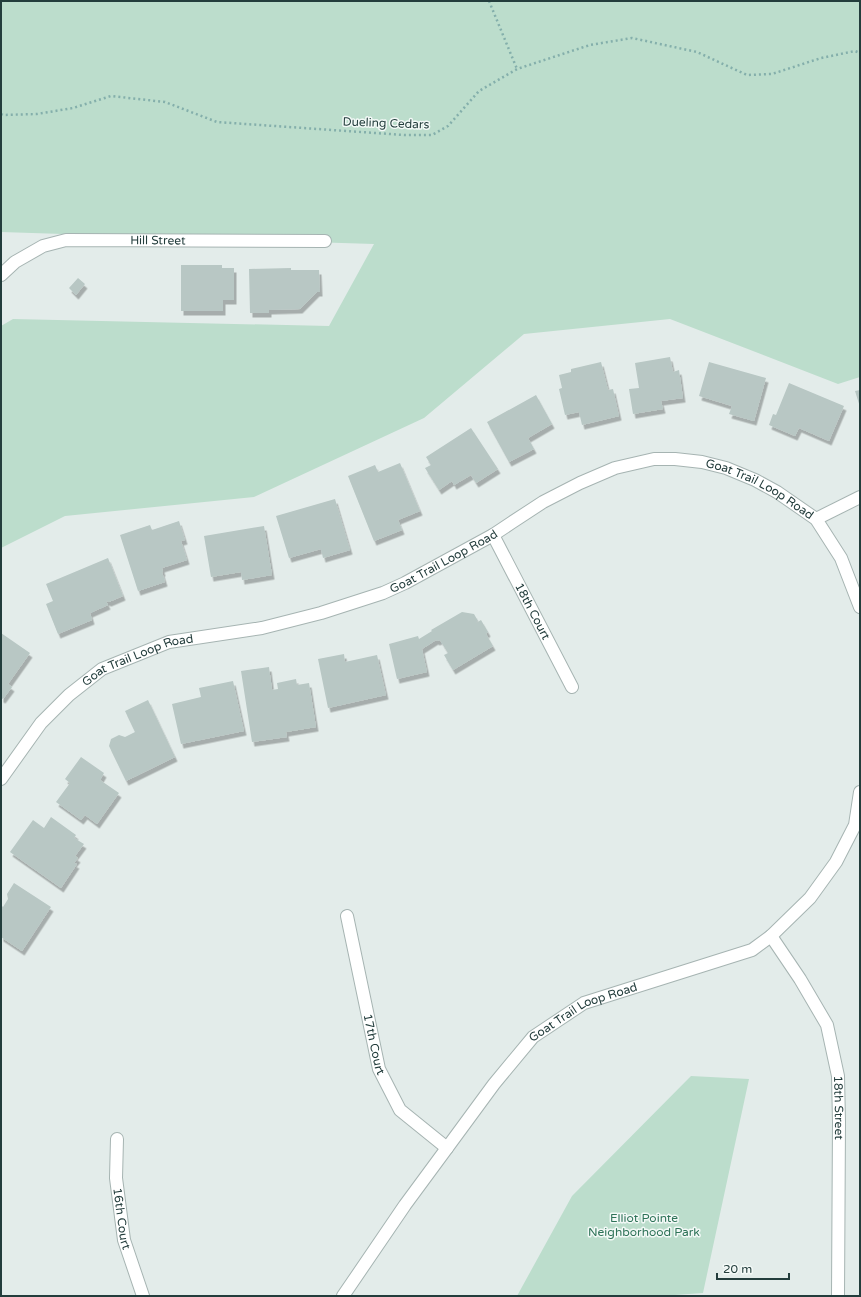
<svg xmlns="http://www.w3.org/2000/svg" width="861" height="1297" font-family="'Varela Round',sans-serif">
	<defs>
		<filter id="shadow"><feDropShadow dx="2.5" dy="4.5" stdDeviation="0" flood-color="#0004"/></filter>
	</defs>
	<rect width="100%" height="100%" fill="#e3ecea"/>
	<path fill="#bcddcc" d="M1,1H860V377L838,384L670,319L524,334L424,418L254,497L65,516L1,548V326L13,319L329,326L374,244L1,232Z
		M691,1076L749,1079L703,1293L661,1296H517L572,1196Z"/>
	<path fill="#b8c7c4" filter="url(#shadow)" d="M181,265H222V268H234V300H223V311H181Z
		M291,268V270H319L320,292H317L300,309L269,310V313H250L249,269Z
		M78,278L85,284L76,295L69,288Z
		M670,357L673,372L679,370L683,398L661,401L663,409L633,414L629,389L639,388L635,363Z
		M601,362L608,390L613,389L619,416L582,425L579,412L565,415L559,389L562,388L559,375L571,372V369Z
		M709,362L766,378L754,421L729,414L732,406L699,396Z
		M789,383L844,406L829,441L799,428L795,436L769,425L773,414L776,415Z
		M860,390V407L855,391Z
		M536,395L552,424L528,438L534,449L509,462L487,422Z
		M471,428L498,469L476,483L471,475L454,485L452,481L439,490L425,468L431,465L426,457Z
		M400,463L420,511L398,520L402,530L374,541L348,476L375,465L378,472Z
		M335,499L350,550L323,558L321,549L289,558L276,516Z
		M179,521L185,540L181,541L187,560L162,568L163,572H162L165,582L138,591L120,535L150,525L152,530Z
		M264,526L272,575L242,580L241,572L211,577L204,536Z
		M108,558L123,596L109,602L106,601L108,605L90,613L92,620L58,634L46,604L53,601L46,584Z
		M462,612L474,614L478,621L476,623L481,620L488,632L486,634L493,646L453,670L444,655L448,653L440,640L437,641L436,640L422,649L427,672L397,679L389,644L418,636L419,639L432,631L431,630Z
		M1,633L30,653L8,684L12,687L3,699L1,698Z
		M344,654L345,662L377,655L386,695L328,708L318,659Z
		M269,667L272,690L278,689L277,683L296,679L297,685L309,683L316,727L286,732L287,737L252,742L241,671Z
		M233,681L244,731L181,744L172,704L201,697L199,688Z
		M148,700L175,757L126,781L109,746L111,739L119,735L125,737L135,732L125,711Z
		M81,757L104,773L100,780L119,793L97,824L85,815L81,820L56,802L70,783L65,779Z
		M51,817L76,835L74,838L84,844L75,856L78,858L74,863L77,864L61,888L10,852L33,820L44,828Z
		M14,883L51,907L22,951L1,937V905L3,907L8,899L7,894Z"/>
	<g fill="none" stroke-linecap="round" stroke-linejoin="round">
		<defs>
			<g id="street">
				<path id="s1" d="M1,275L15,262L43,246L66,240L325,241"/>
				<path d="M816,519L860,497"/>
				<path id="s2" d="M493,535L572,687"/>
				<path id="s3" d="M1,779L41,723L69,695L102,669L169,642L262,628L321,613L383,593L405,583L493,535L511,523L543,502L580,483L615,468L654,459H675L702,462L726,468L755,480L777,492L816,519L841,558L860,607"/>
				<path id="s4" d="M347,916L379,1069L400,1110L447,1148"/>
				<path id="s5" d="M771,936L800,979L827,1025L838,1076L839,1122L838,1296"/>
				<path id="s6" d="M117,1139L116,1178L124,1240L143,1296"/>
				<path id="s7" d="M343,1296L405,1205L447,1148L494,1084L533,1037L584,1003L752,950L771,936L810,898L836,862L855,825L860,792"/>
			</g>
		</defs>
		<use href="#street" stroke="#a6b4b2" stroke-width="14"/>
		<path stroke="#84afab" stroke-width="2.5" stroke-dasharray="2 3" stroke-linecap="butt" d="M489,1L517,69
			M1,114L3,115L37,114L73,108L111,96L165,102L217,122L404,135H432L448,126L479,91L517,69L590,45L632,38L697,52L747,75L772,74L821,58L855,51L860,53"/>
		<use href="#street" stroke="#fff" stroke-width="12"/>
	</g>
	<g text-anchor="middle" stroke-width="3" stroke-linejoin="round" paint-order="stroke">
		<g font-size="12" fill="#233d3c" stroke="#f3f9f7">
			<text transform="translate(386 123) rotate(2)" y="4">Dueling Cedars</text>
			<text dy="4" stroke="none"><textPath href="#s1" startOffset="167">Hill Street</textPath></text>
			<text dy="4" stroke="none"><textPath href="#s3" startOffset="859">Goat Trail Loop Road</textPath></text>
			<text dy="4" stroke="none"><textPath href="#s3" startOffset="511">Goat Trail Loop Road</textPath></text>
			<text dy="4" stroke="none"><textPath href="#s2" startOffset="86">18th Court</textPath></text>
			<text dy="4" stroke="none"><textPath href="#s3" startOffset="187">Goat Trail Loop Road</textPath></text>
			<text dy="4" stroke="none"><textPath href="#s7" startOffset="378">Goat Trail Loop Road</textPath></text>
			<text dy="4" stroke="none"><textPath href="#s4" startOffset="131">17th Court</textPath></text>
			<text dy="4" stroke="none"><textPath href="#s5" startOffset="189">18th Street</textPath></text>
			<text dy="4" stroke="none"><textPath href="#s6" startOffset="80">16th Court</textPath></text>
		</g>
		<g font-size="12" fill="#2e7358" stroke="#f3f9f7">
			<text x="644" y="1222">Elliot Pointe<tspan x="644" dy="14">Neighborhood Park</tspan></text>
		</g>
	</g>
	<rect width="861" height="1297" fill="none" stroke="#233d3c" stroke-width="4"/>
	<path d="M717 1273v6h72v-6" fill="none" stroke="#233d3c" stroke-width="2"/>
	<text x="723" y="1273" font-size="12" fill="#233d3c" stroke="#f3f9f7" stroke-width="3" paint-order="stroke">20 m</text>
</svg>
